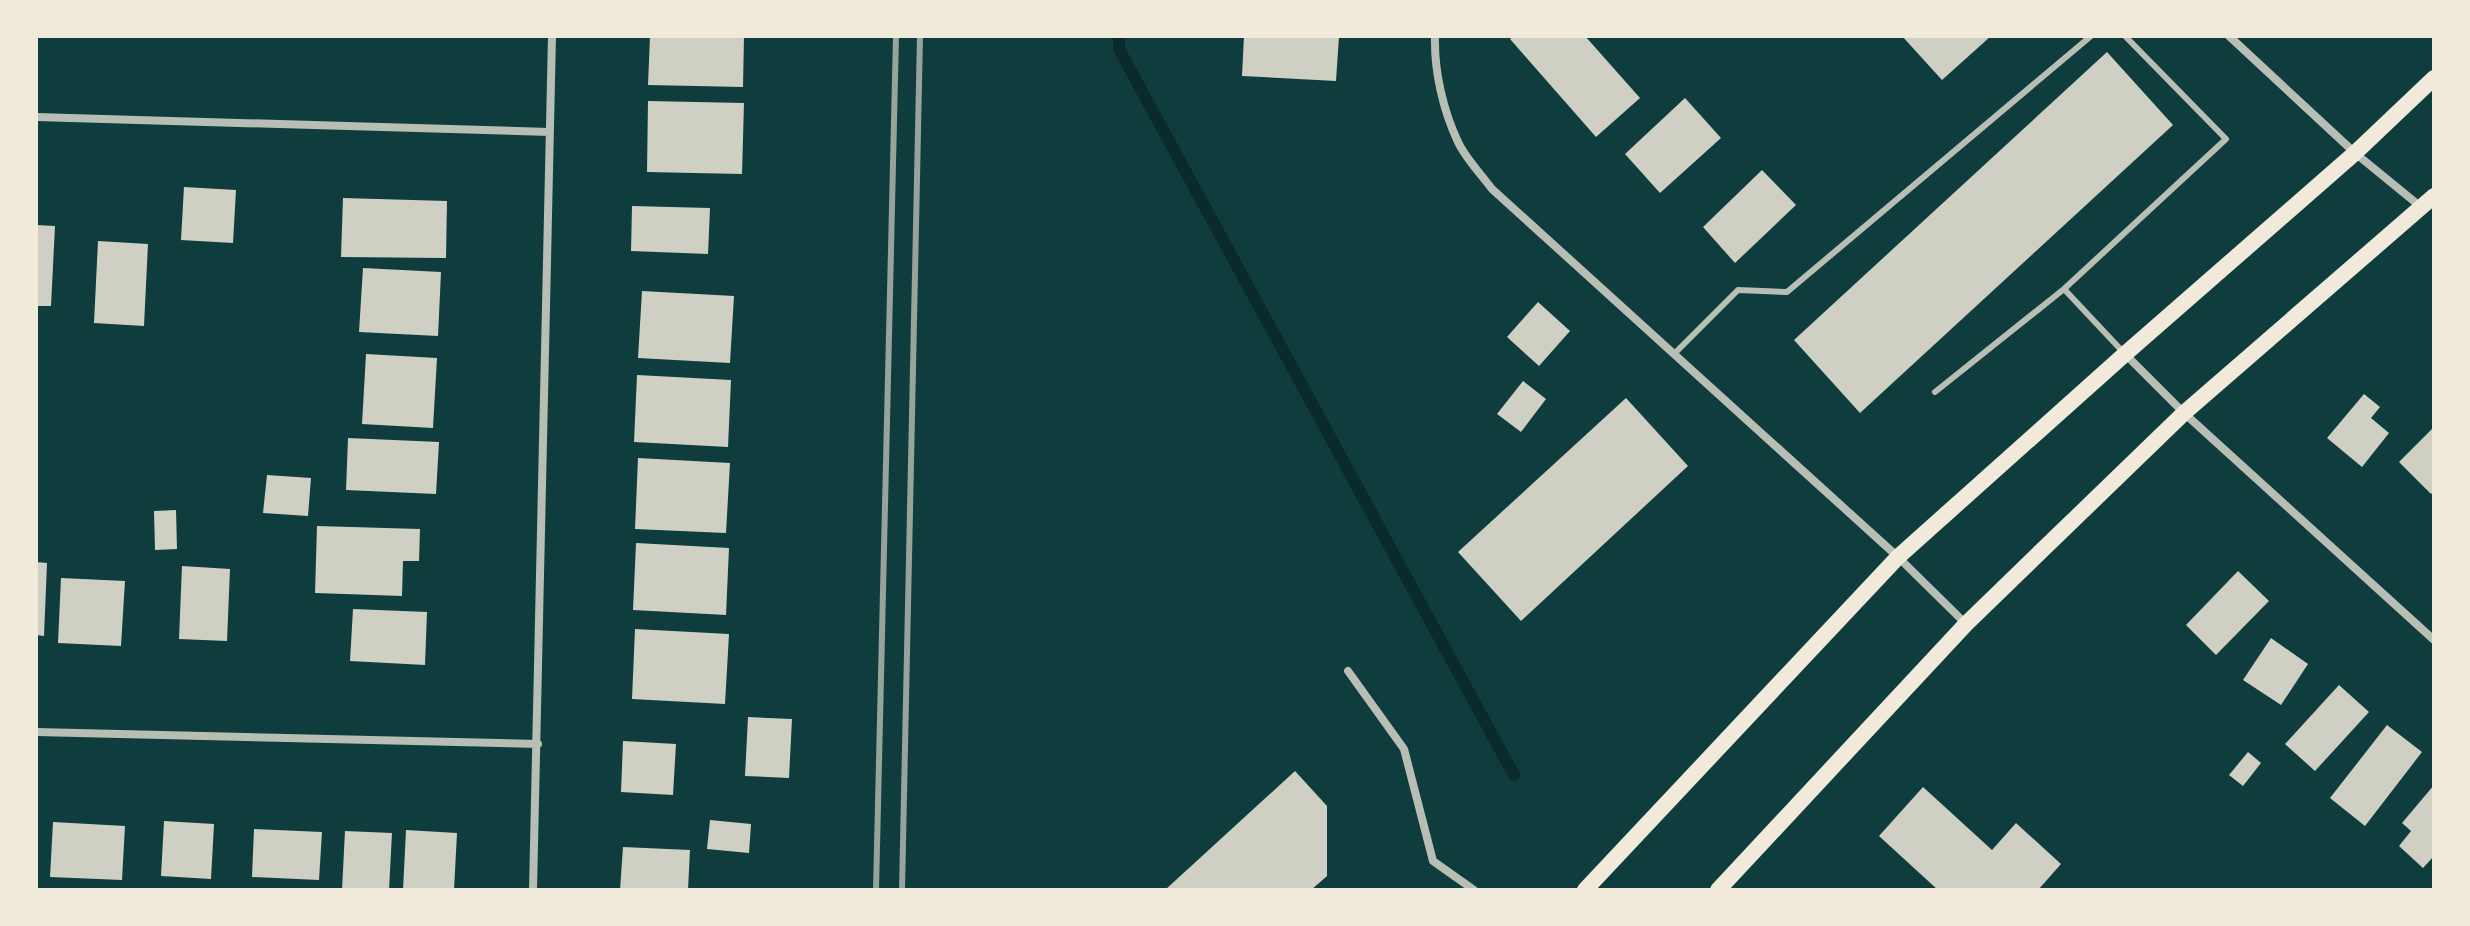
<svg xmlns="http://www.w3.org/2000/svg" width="2470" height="926" font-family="'Space Grotesk',sans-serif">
	<rect width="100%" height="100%" fill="#0f3d3e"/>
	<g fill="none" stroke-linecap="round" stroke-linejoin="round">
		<path stroke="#0a2a2b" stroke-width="12" d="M1119,36V49L1514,775"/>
	</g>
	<path fill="#cfcfc3" d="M650,36H744L743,87L648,85Z
		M1244,36L1339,37L1336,81L1242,76Z
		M1514,36H1585L1640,98L1596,137L1510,39Z
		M1902,36H1991L1942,80Z
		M2107,52L2173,125L1860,413L1794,340Z
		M1685,98L1721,138L1660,193L1625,154Z
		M648,101L744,103L742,174L647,172Z
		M1762,170L1796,205L1735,263L1703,227Z
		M184,187L236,190L233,243L181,240Z
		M343,198L447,201L446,258L341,257Z
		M632,206L710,208L708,254L631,251Z
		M36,225L55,226L51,306H36Z
		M98,241L148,244L144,326L94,323Z
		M363,268L441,272L438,336L359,332Z
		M642,291L734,296L730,363L638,358Z
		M1538,302L1570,331L1539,366L1507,337Z
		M366,354L437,358L433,428L362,424Z
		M637,375L731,380L728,447L634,442Z
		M1523,381L1546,399L1521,432L1497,414Z
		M2364,394L2380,407L2371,418L2389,433L2362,467L2327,438Z
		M1626,398L1688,466L1521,621L1458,552Z
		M2434,427V491L2431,494L2399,462Z
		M348,438L439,442L436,494L346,490Z
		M638,458L730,463L726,533L635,529Z
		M267,475L311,478L308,516L263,513Z
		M176,510L177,549L155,550L154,511Z
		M317,526L420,529L419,561H403L402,596L315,593Z
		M636,543L729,548L726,615L633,610Z
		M36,562L47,563L44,636L36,635Z
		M182,566L230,569L227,641L179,639Z
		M2238,571L2269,601L2216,655L2186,625Z
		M61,578L125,581L121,646L58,643Z
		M353,609L427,612L425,665L350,661Z
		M635,629L729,634L725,704L632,699Z
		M2271,638L2308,664L2281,705L2243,680Z
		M2339,685L2369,712L2315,771L2285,744Z
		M748,717L792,719L789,778L745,776Z
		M2387,725L2422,752L2365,826L2330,798Z
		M623,741L676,744L673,795L621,792Z
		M2248,752L2261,763L2243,786L2229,775Z
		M1295,771L1327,806V876L1311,890H1165Z
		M2434,785V856L2423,868L2399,846L2411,831L2402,823Z
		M1923,787L1992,850L2016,823L2061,864L2038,890H1938L1879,836Z
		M710,820L751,824L749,853L707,849Z
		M164,821L214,824L211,879L161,876Z
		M53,822L125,826L122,880L50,877Z
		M254,829L322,832L319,880L252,877Z
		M406,830L457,833L454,890H403Z
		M345,831L392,833L389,890H342Z
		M623,847L690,850L688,890H620Z"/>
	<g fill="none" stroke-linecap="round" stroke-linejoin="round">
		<path stroke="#b8beb3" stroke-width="6" d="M1674,354L1738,290L1787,292L2091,36
			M2125,354L2064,289L2226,139L2125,36
			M1935,392L2064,289"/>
		<path stroke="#b8beb3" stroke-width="8" d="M1435,36C1434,71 1443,110 1458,142C1466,159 1481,174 1492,189L1898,557L1966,624
			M2229,36L2355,153L2421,207
			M36,117L550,132
			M2125,354L2184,413L2434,640
			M1348,671L1404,749L1433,861L1474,890
			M36,732L538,744
			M533,890L552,36"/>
		<path stroke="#f1e9da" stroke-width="16" d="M1585,890L1898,557L2125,354L2355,153L2434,78
			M1718,890L1966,624L2032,560L2184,413L2434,196"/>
		<path stroke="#97a49c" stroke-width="6" d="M876,890L896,36
			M902,890L920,36"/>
	</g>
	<rect width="2470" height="926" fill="none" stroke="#f1e9da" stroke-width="76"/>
</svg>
